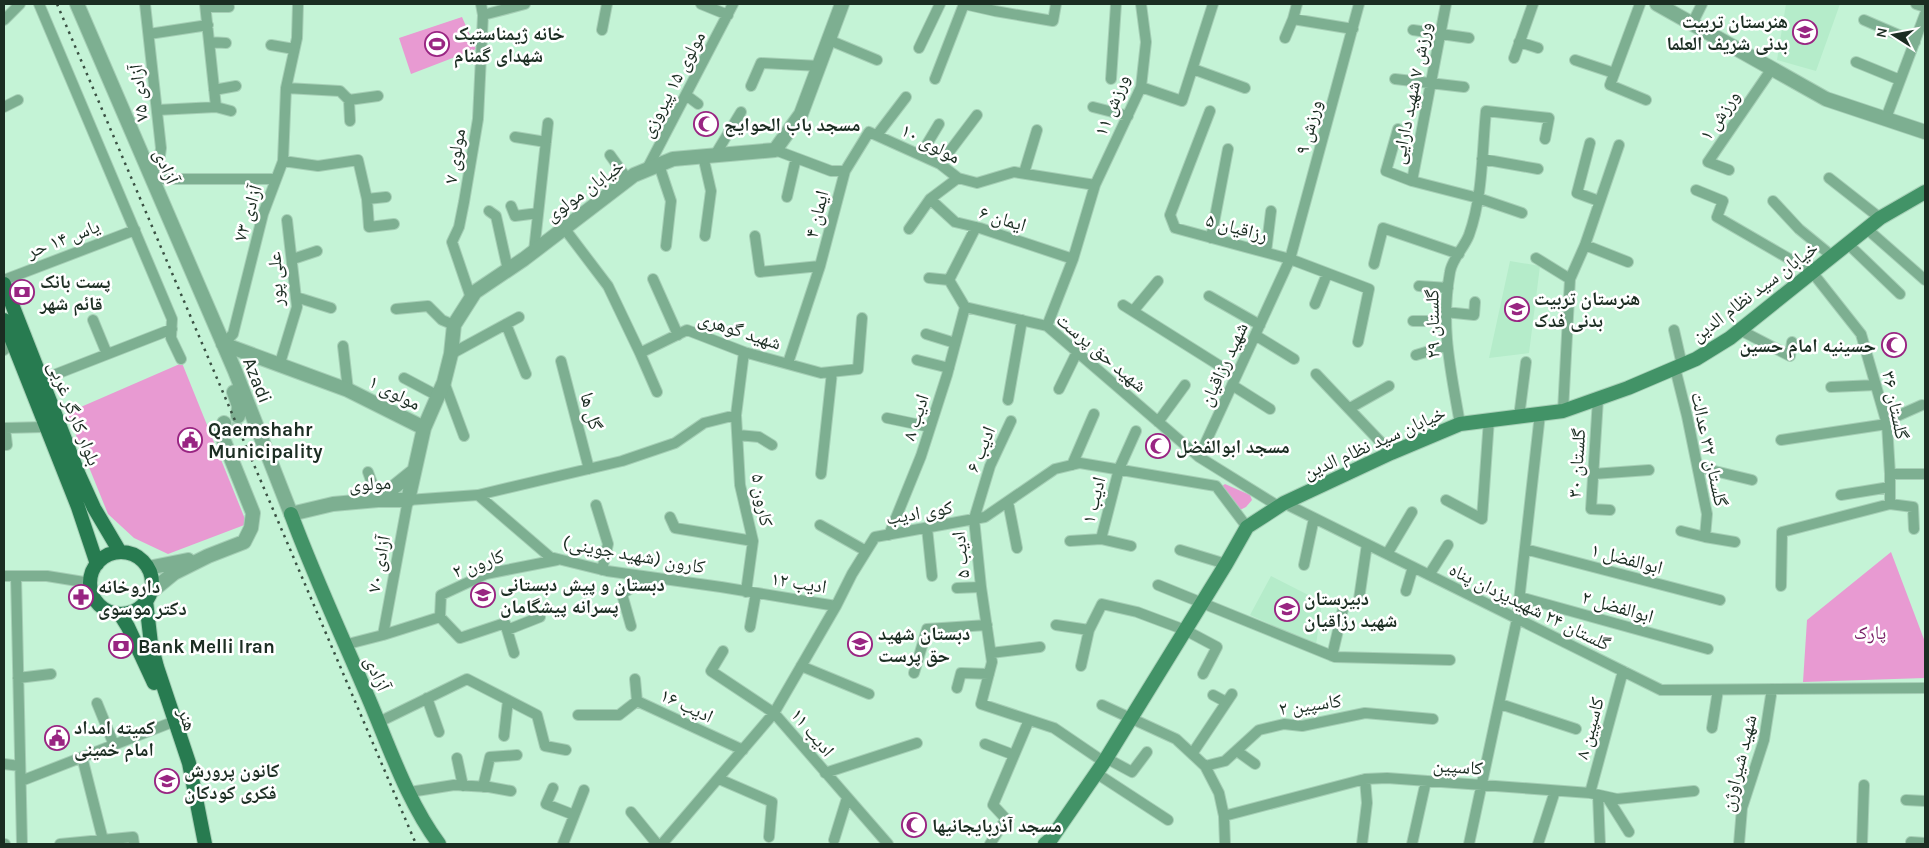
<svg xmlns="http://www.w3.org/2000/svg" width="1929" height="848" font-family="Karla,'Noto Naskh Arabic',sans-serif">
	<rect width="100%" height="100%" fill="#c4f3d6"/>
	<path fill="#b5ecca" d="M1786,4H1840L1816,71L1777,60Z
		M1510,261L1540,266L1529,353L1489,358Z
		M1271,576L1322,602L1316,645L1250,615Z"/>
	<path fill="#e89ad2" d="M462,17L476,49L411,74L399,38Z
		M182,363L247,524L168,554L134,538L108,514L67,413Z
		M1225,484L1250,495L1252,500L1246,507L1240,510L1222,486Z
		M1891,552L1925,642V678L1803,682L1807,620Z"/>
	<g fill="none" stroke-linecap="round" stroke-linejoin="round">
		<path stroke="#a2cbb2" stroke-width="14" stroke-dasharray="14 7" stroke-linecap="butt" d="M230,431L243,425"/>
		<defs>
			<path id="minor" d="M39,4L172,319L171,338L181,359
				M145,4L161,148L157,178
				M701,4L728,15
				M964,4L995,11L1053,21L1056,4
				M1446,4L1412,181L1478,198L1522,213
				M1640,4L1610,85L1646,100
				M1916,4L1925,7
				M206,7H229
				M483,15L525,4
				M1293,19L1353,29
				M4,20L20,4
				M1864,20L1915,42
				M1692,24L1702,4
				M602,30L607,4
				M1413,30L1469,38
				M149,34L208,25
				M1285,38L1293,19L1297,4
				M829,40L877,60
				M209,42L226,43
				M1519,42L1538,48
				M271,45L294,49
				M919,48L940,4
				M1514,58L1533,4
				M1575,60L1614,73
				M1856,62L1900,80
				M1193,69L1245,88
				M935,79L964,4
				M1111,79L1116,4
				M1395,79L1464,87
				M751,86L761,63L820,66
				M1141,87L1182,101L1213,4
				M286,88L340,91L349,100L378,96
				M214,90L236,86
				M686,95L698,104
				M349,100L350,121
				M4,107L18,100
				M216,107L231,111
				M1093,107L1128,116
				M157,110L216,107L205,4
				M1210,111L1170,215L1175,228L1290,259L1369,289L1358,342
				M1886,118L1925,14
				M1398,129L1386,171L1412,181
				M877,135L906,97
				M515,137L546,142
				M1590,143L1577,193L1599,201
				M775,150L831,171H845L869,132L940,164L958,178L977,183L1014,172L1095,185
				M921,154L939,124
				M610,155L628,180
				M715,155L741,112
				M703,156L711,191L705,236
				M1482,159L1538,169
				M283,161L318,166L358,160L367,199L369,227L394,224
				M940,164L977,115
				M659,165L671,201L666,246
				M647,169L733,4
				M1729,170L1708,162L1771,70
				M1024,173L1037,130
				M958,178L930,199L955,222L980,228L1073,259
				M1829,178L1880,218
				M152,179H276
				M1696,190L1723,201L1717,217L1812,272L1861,334L1887,424L1890,474V504
				M787,197L796,158
				M367,199L386,197
				M1773,201L1799,229L1832,256
				M511,206L515,216L538,213
				M489,211L496,216L508,270
				M564,228L608,286L640,353L657,392
				M909,229L930,199
				M1867,229L1925,280
				M755,236L760,272L820,266
				M1211,238L1228,149
				M1848,244L1900,294
				M1585,245L1628,262
				M534,251L548,123
				M1266,252L1271,211
				M1536,258L1570,279
				M293,259L317,251
				M1374,264L1383,228L1459,254
				M929,278L949,280
				M653,279L678,335
				M4,280L135,230
				M1419,286L1448,288
				M1209,296L1260,325
				M296,297L331,308
				M471,298L452,242L459,227L464,202L478,119L483,15L481,4
				M1315,304L1327,274
				M1123,305L1236,376
				M965,307L1047,326L1199,457L1278,506
				M965,307L949,280L976,227
				M396,309L428,306L442,320L454,325
				M1134,310L1158,281
				M1445,312L1474,315L1475,302
				M93,320L107,354
				M1413,321H1446
				M506,324L526,374
				M1047,326L1073,259L1095,185L1141,87L1146,42L1141,4
				M1674,330L1682,365
				M1740,330L1790,356L1792,342
				M926,334L955,343
				M1255,335L1294,359
				M223,344L233,334L263,214L283,161L286,88L297,38L298,4
				M343,346L348,390
				M4,350L13,342
				M744,352L736,415L740,485L753,541L746,592
				M640,353L687,330L744,352L821,373L858,369L862,318
				M451,354L519,317
				M1416,355L1446,346
				M917,360L949,368
				M561,361L589,469
				M280,363L297,307L287,220
				M788,363L820,266L845,171
				M1675,368L1687,416L1707,514L1705,537L1735,542
				M1316,374L1391,453
				M404,378L438,396
				M41,380L172,329
				M444,382L464,436
				M1232,385L1270,409
				M1831,387L1876,385
				M1059,389L1077,352
				M1598,399L1591,509L1610,510
				M1008,400L1022,320
				M1350,408L1389,386
				M1563,411L1570,279L1585,245L1619,145
				M1519,417L1526,362
				M887,418L930,427
				M1011,421L990,466L974,519L981,587L992,662L981,704L1054,728L1104,762
				M1886,421L1922,405
				M1158,422L1185,385
				M1460,424C1451,371 1440,327 1450,272C1452,259 1464,248 1469,235C1483,196 1482,151 1486,111L1549,118L1545,139
				M738,435L759,437L772,445
				M1781,440L1887,424
				M4,445H7L5,428L45,427
				M1199,457L1290,259L1359,4
				M1072,465L1094,414
				M1698,467L1752,480
				M368,472L378,500
				M821,474L832,372
				M1593,474L1649,470
				M1890,474H1925
				M478,495L622,461L675,443L704,423L736,415
				M1841,495L1890,487
				M1446,500L1482,519L1489,419
				M1008,502L1017,548
				M1284,503L1661,690L1925,688
				M596,505L608,544L602,570
				M670,517L675,528L753,541
				M820,525L866,551
				M927,528L932,576
				M1681,531L1705,537
				M889,535L921,456L947,375L965,307
				M1070,541L1101,539
				M1131,546L1101,539L1119,469L1136,431
				M1525,549L1720,600
				M1180,550L1226,564
				M1387,554L1412,512
				M1304,565L1314,518
				M1429,575L1448,545
				M4,576H47L90,583
				M16,576L22,844
				M1158,585L1335,657L1450,660
				M1781,586L1782,532L1890,504L1913,507L1914,529
				M957,588L981,587
				M1406,591L1413,567
				M1520,597L1708,649
				M1359,599L1367,544
				M440,617L460,638L505,623L514,653
				M1056,625L1089,630
				M631,626L622,594L648,577
				M750,627L756,593
				M507,630L540,617
				M383,635L408,500L478,495L550,557L607,571L721,587L836,606
				M344,645L383,635L440,617L441,595L486,574L557,560
				M723,651L711,671L774,713L888,844
				M991,653L1040,647
				M1332,656L1343,609
				M801,666L869,694
				M1081,666L1089,630L1102,604L1137,612L1185,630L1217,647L1203,674
				M914,673L927,629L987,625
				M18,678L51,674
				M635,679L637,701L743,750
				M957,688L961,673L989,674
				M1213,695L1226,702
				M427,698L439,732
				M97,703L114,745
				M1500,704L1576,729
				M1102,705L1176,739L1205,766L1219,793L1224,816L1225,844
				M578,715H619L637,701
				M379,722L467,679L537,715L545,746L566,750
				M1712,728L1718,690
				M504,736L508,700
				M985,744L1014,755
				M1237,751L1255,764
				M1192,754L1232,694
				M82,757L103,840
				M457,758L463,786
				M1106,758L1132,772L1147,752
				M4,764L20,766
				M1205,766L1225,761L1259,730L1284,724L1302,726L1365,713L1433,719
				M825,773L917,743
				M1096,773L1168,820
				M719,779L772,802L769,837
				M21,781L170,723
				M483,787L490,757L517,755
				M553,788L546,804L574,815
				M410,792L454,785L489,787L511,791
				M1590,793L1623,671
				M1598,795L1600,844
				M1607,797L1629,832
				M1906,800L1925,801
				M631,812L657,844
				M1224,816L1365,779L1387,778L1590,793L1617,799L1694,791
				M834,840L847,798
				M1911,842L1925,843
				M4,844H5
				M60,844L133,837L134,844
				M563,844L584,790
				M662,844L774,713L836,606L852,574L875,537L985,517L1055,469L1080,463L1216,486L1247,527
				M990,844L1006,819L993,805L1029,720
				M1362,844L1367,803L1365,779
				M1412,844L1426,781
				M1469,844L1517,619L1540,414
				M1538,844L1555,791
				M1739,844L1742,808L1764,740L1772,689
				M1862,844L1864,785"/>
			<path id="tertiary" d="M77,4L235,371L291,514
				M1657,4L1826,99L1925,132
				M223,344L348,390L424,428
				M234,392L239,406L238,416
				M378,500L414,471
				M291,514L333,504L378,500H408L424,428L444,382L451,354L454,325L475,292L524,259L634,175L673,159L775,150L801,114L842,4
				M148,568L188,560
				M152,591L174,573L208,556L244,542L251,528L253,513L224,441L221,431L224,423"/>
			<path id="secondary" d="M291,514C314,576 342,636 368,697C389,746 407,801 439,844
				M1045,844L1051,839L1104,762L1226,564L1247,527L1284,503L1391,453L1460,424L1563,411L1628,388L1696,359L1730,338L1880,218L1925,192"/>
			<path id="primary" d="M4,284L79,475L94,508L120,552
				M4,320L78,507L97,564
				M90 583a31 31 0 1 1 62 0a31 31 0 1 1-62 0Z
				M146,601L151,644L157,667L189,763L205,844
				M120,614L128,627L154,683"/>
		</defs>
		<use href="#minor" stroke="#a6cfb6" stroke-width="12"/>
		<use href="#tertiary" stroke="#a6cfb6" stroke-width="16"/>
		<use href="#secondary" stroke="#a6cfb6" stroke-width="16"/>
		<use href="#primary" stroke="#a6cfb6" stroke-width="16"/>
		<use href="#minor" stroke="#7daf91" stroke-width="10"/>
		<use href="#tertiary" stroke="#7daf91" stroke-width="14"/>
		<use href="#secondary" stroke="#429367" stroke-width="14"/>
		<use href="#primary" stroke="#277b50" stroke-width="14"/>
		<path stroke="#3a5143" stroke-width="2.5" stroke-dasharray="2.5 5" stroke-linecap="butt" d="M57,4L416,844"/>
	</g>
	<defs>
		<symbol id="school-ring" viewBox="-11 -11 22 22"><circle r="9.5" fill="#fff" stroke="#992582" stroke-width="1.5"/><path d="M0-5L7-2L0 1L-7-2ZM-4 1L0 2.5L4 1V4Q0 6-4 4Z" fill="#992582"/></symbol>
		<symbol id="stadium-ring" viewBox="-11 -11 22 22"><circle r="9.5" fill="#fff" stroke="#992582" stroke-width="1.5"/><path d="M0-5a6.5 5 0 1 0 0 10a6.5 5 0 1 0 0-10ZM-3.5-1.8h7v3.6h-7Z" fill="#992582"/></symbol>
		<symbol id="mosque-ring" viewBox="-11 -11 22 22"><circle r="9.5" fill="#fff" stroke="#992582" stroke-width="1.5"/><path d="M3.5-4.9A6 6 0 1 0 3.5 4.9A5 5 0 1 1 3.5-4.9Z" fill="#992582"/></symbol>
		<symbol id="bank-ring" viewBox="-11 -11 22 22"><circle r="9.5" fill="#fff" stroke="#992582" stroke-width="1.5"/><path d="M-6-4H6V4H-6ZM0-2.3a2.3 2.3 0 1 0 0 4.6a2.3 2.3 0 1 0 0-4.6Z" fill="#992582"/></symbol>
		<symbol id="civic-ring" viewBox="-11 -11 22 22"><circle r="9.5" fill="#fff" stroke="#992582" stroke-width="1.5"/><path d="M-.6-6.5H3V-4.5H.6V-3L4-1V1h2V6H-6V1h2V-1L-.6-3ZM-1.2 2.5V6h2.4V2.5Z" fill="#992582"/></symbol>
		<symbol id="pharmacy-ring" viewBox="-11 -11 22 22"><circle r="9.5" fill="#fff" stroke="#992582" stroke-width="1.5"/><path d="M-2-6h4v4h4v4h-4v4h-4v-4h-4v-4h4Z" fill="#992582"/></symbol>
	</defs>
	<g fill-rule="evenodd">
		<use href="#school-ring" x="1791" y="18" width="28" height="28"/>
		<use href="#stadium-ring" x="423" y="30" width="28" height="28"/>
		<use href="#mosque-ring" x="692" y="110" width="28" height="28"/>
		<use href="#bank-ring" x="8" y="278" width="28" height="28"/>
		<use href="#school-ring" x="1503" y="295" width="28" height="28"/>
		<use href="#mosque-ring" x="1880" y="331" width="28" height="28"/>
		<use href="#civic-ring" x="176" y="426" width="28" height="28"/>
		<use href="#mosque-ring" x="1144" y="432" width="28" height="28"/>
		<use href="#school-ring" x="469" y="581" width="28" height="28"/>
		<use href="#pharmacy-ring" x="67" y="583" width="28" height="28"/>
		<use href="#school-ring" x="1273" y="595" width="28" height="28"/>
		<use href="#school-ring" x="846" y="630" width="28" height="28"/>
		<use href="#bank-ring" x="107" y="632" width="28" height="28"/>
		<use href="#civic-ring" x="43" y="724" width="28" height="28"/>
		<use href="#school-ring" x="153" y="767" width="28" height="28"/>
		<use href="#mosque-ring" x="900" y="811" width="28" height="28"/>
	</g>
	<g text-anchor="middle" stroke-width="5" stroke-linejoin="round" paint-order="stroke">
		<g font-size="19" font-weight="bold" fill="#1b2d22" stroke="#fff" text-anchor="start">
			<text x="1788" y="28" text-anchor="end">هنرستان تربیت<tspan x="1788" dy="22">بدنی شریف العلما</tspan></text>
			<text x="454" y="40">خانه ژیمناستیک<tspan x="454" dy="22">شهدای گمنام</tspan></text>
			<text x="724" y="131">مسجد باب الحوایج</text>
			<text x="40" y="288">پست بانک<tspan x="40" dy="22">قائم شهر</tspan></text>
			<text x="1534" y="305">هنرستان تربیت<tspan x="1534" dy="22">بدنی فدک</tspan></text>
			<text x="1876" y="352" text-anchor="end">حسینیه امام حسین</text>
			<text x="208" y="436">Qaemshahr<tspan x="208" dy="22">Municipality</tspan></text>
			<text x="1176" y="453">مسجد ابوالفضل</text>
			<text x="500" y="591">دبستان و پیش دبستانی<tspan x="500" dy="22">پسرانه پیشگامان</tspan></text>
			<text x="98" y="593">داروخانه<tspan x="98" dy="22">دکتر موسوی</tspan></text>
			<text x="1304" y="605">دبیرستان<tspan x="1304" dy="22">شهید رزاقیان</tspan></text>
			<text x="878" y="640">دبستان شهید<tspan x="878" dy="22">حق پرست</tspan></text>
			<text x="138" y="653">Bank Melli Iran</text>
			<text x="74" y="734">کمیته امداد<tspan x="74" dy="22">امام خمینی</tspan></text>
			<text x="184" y="777">کانون پرورش<tspan x="184" dy="22">فکری کودکان</tspan></text>
			<text x="932" y="832">مسجد آذربایجانیها</text>
		</g>
		<g font-size="19" fill="#1b2d22" stroke="#fff">
			<text transform="translate(672 84) rotate(-62)" y="7">مولوی ۱۵ پیروزی</text>
			<text transform="translate(138 93) rotate(-96)" y="7">آزادی ۷۵</text>
			<text transform="translate(1411 93) rotate(-79)" y="7">ورزش ۷ شهید دارایی</text>
			<text transform="translate(1111 105) rotate(-68)" y="7">ورزش ۱۱</text>
			<text transform="translate(1719 115) rotate(-56)" y="7">ورزش ۱</text>
			<text transform="translate(1308 127) rotate(-75)" y="7">ورزش ۹</text>
			<text transform="translate(931 143) rotate(28)" y="7">مولوی ۱۰</text>
			<text transform="translate(454 156) rotate(-81)" y="7">مولوی ۷</text>
			<text transform="translate(167 166) rotate(67)" y="7">آزادی</text>
			<text transform="translate(584 190) rotate(-36)" y="7">خیابان مولوی</text>
			<text transform="translate(247 213) rotate(-73)" y="7">آزادی ۷۳</text>
			<text transform="translate(816 214) rotate(-76)" y="7">ایمان ۴</text>
			<text transform="translate(1003 218) rotate(17)" y="7">ایمان ۶</text>
			<text transform="translate(1237 227) rotate(15)" y="7">رزاقیان ۵</text>
			<text transform="translate(63 238) rotate(-21)" y="7">یاس ۱۴ حر</text>
			<text transform="translate(275 279) rotate(-93)" y="7">علی پور</text>
			<text transform="translate(1754 291) rotate(-37)" y="7">خیابان سید نظام الدین</text>
			<text transform="translate(1432 324) rotate(-91)" y="7">گلستان ۲۹</text>
			<text transform="translate(740 330) rotate(18)" y="7">شهید گوهری</text>
			<text transform="translate(1102 352) rotate(40)" y="7">شهید حق پرست</text>
			<text transform="translate(1223 364) rotate(-65)" y="7">شهید رزاقیان</text>
			<text transform="translate(258 380) rotate(68)" y="7">Azadi</text>
			<text transform="translate(395 392) rotate(27)" y="7">مولوی ۱</text>
			<text transform="translate(1896 405) rotate(78)" y="7">گلستان ۳۶</text>
			<text transform="translate(592 411) rotate(75)" y="7">گل ها</text>
			<text transform="translate(75 413) rotate(68)" y="7">بلوار کارگر غربی</text>
			<text transform="translate(915 417) rotate(-72)" y="7">ادیب ۸</text>
			<text transform="translate(1374 442) rotate(-24)" y="7">خیابان سید نظام الدین</text>
			<text transform="translate(980 449) rotate(-68)" y="7">ادیب ۶</text>
			<text transform="translate(1710 449) rotate(78)" y="7">گلستان ۳۲ عدالت</text>
			<text transform="translate(1576 463) rotate(-86)" y="7">گلستان ۳۰</text>
			<text transform="translate(370 483) rotate(-3)" y="7">مولوی</text>
			<text transform="translate(763 500) rotate(80)" y="7">کارون ۵</text>
			<text transform="translate(1093 500) rotate(-76)" y="7">ادیب ۱</text>
			<text transform="translate(919 512) rotate(-10)" y="7">کوی ادیب</text>
			<text transform="translate(634 554) rotate(10)" y="7">کارون (شهید جوینی)</text>
			<text transform="translate(960 555) rotate(-96)" y="7">ادیب ۵</text>
			<text transform="translate(1627 558) rotate(15)" y="7">ابوالفضل ۱</text>
			<text transform="translate(478 563) rotate(-19)" y="7">کارون ۲</text>
			<text transform="translate(378 564) rotate(-79)" y="7">آزادی ۷۰</text>
			<text transform="translate(799 582) rotate(9)" y="7">ادیب ۱۲</text>
			<text transform="translate(1530 606) rotate(26)" y="7">گلستان ۲۴ شهیدیزدان پناه</text>
			<text transform="translate(1618 606) rotate(16)" y="7">ابوالفضل ۲</text>
			<text transform="translate(378 673) rotate(66)" y="7">آزادی</text>
			<text transform="translate(1310 704) rotate(-8)" y="7">کاسپین ۲</text>
			<text transform="translate(687 705) rotate(25)" y="7">ادیب ۱۶</text>
			<text transform="translate(188 719) rotate(71)" y="7">هنر</text>
			<text transform="translate(1589 728) rotate(-75)" y="7">کاسپین ۸</text>
			<text transform="translate(813 732) rotate(50)" y="7">ادیب ۱۱</text>
			<text transform="translate(1738 763) rotate(-76)" y="7">شهید شیراوژن</text>
			<text transform="translate(1458 766) rotate(4)" y="7">کاسپین</text>
		</g>
		<g font-size="19" fill="#792067" stroke="#fff">
			<text x="1870" y="639">پارک</text>
		</g>
	</g>
	<rect width="1929" height="848" fill="none" stroke="#1b2d22" stroke-width="10"/>
	<g transform="translate(1894 35) rotate(281)" stroke="#ffffff" stroke-width="4" paint-order="stroke">
	<path d="M0-4L9 19L0 12L-9 19Z" fill="#1b2d22"/>
	<text y="-8" font-size="14" font-weight="bold" text-anchor="middle" fill="#1b2d22">N</text>
	</g>
</svg>
